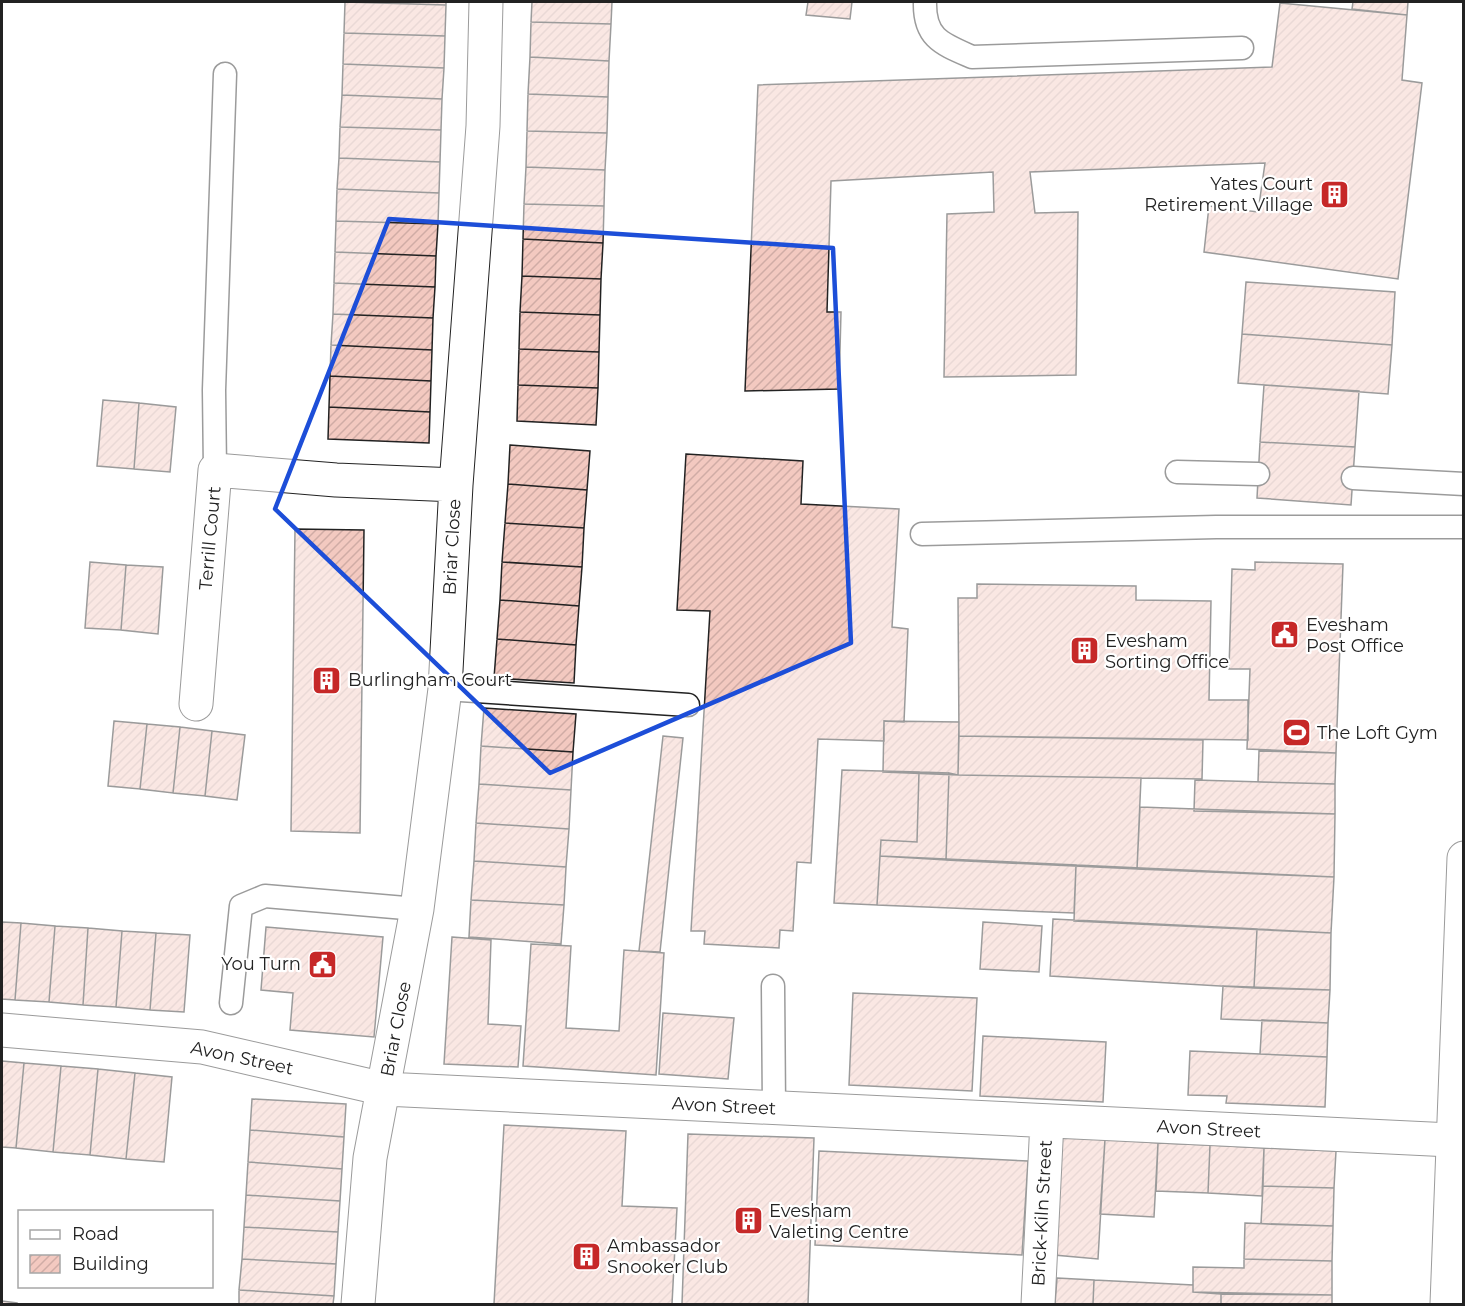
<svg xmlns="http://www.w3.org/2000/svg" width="1465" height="1306" font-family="Montserrat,sans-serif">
	<defs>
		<pattern id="building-hatch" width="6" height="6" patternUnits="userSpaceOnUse" patternTransform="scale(1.5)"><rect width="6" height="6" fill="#f3c9c0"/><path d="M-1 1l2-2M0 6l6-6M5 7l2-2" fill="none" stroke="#d0aca5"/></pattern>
	</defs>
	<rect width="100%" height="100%" fill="#fff"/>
	<path fill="url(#building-hatch)" stroke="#222" stroke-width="1.5" d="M345,2L446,5L445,36L344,33Z
		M354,2H446V5Z
		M532,2H612L611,24L531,22Z
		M808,2H852L850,19L806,15Z
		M1353,2H1408L1407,15L1352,9Z
		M1280,3L1407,15L1402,80L1422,83L1398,279L1204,252L1209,206L1258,212L1265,163L1030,172L1035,213L1078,212L1076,375L944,377L947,214L994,212L993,172L831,181L827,312H841L839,389L745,391L758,85L1272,67Z
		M531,22L611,24L609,61L530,57Z
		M344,33L445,36L444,68L343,64Z
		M530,57L609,61L608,97L528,94Z
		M343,64L444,68L442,99L342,95Z
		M528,94L608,97L607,133L527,131Z
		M342,95L442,99L441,130L340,127Z
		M340,127L441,130L440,162L339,158Z
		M527,131L607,133L605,170L526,167Z
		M339,158L440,162L439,193L337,189Z
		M526,167L605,170L604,206L524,204Z
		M337,189L439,193L438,224L336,221Z
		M524,204L604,206L603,243L523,239Z
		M336,221L438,224L436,256L335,252Z
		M523,239L603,243L601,279L522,276Z
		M335,252L436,256L435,287L334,283Z
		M522,276L601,279L600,315L520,312Z
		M1246,282L1395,292L1392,345L1242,334Z
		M334,283L435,287L433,318L333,314Z
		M520,312L600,315L599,352L519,349Z
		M333,314L433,318L432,350L331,345Z
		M1242,334L1392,345L1388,394L1238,383Z
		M331,345L432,350L431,381L330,376Z
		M519,349L599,352L598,388L518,385Z
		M330,376L431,381L430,412L329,407Z
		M518,385L598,388L596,425L517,421Z
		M1264,385L1359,391L1355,447L1260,442Z
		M103,400L139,403L134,469L97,466Z
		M139,403L176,407L170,472L134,469Z
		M329,407L430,412L429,443L328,439Z
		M1260,442L1355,447L1351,505L1257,498Z
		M510,445L590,451L587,490L508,484Z
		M686,454L803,461L801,504L899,509L892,627L908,629L904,722L884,721V741L818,739L811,863L797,862L793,931L780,930L779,948L704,944L705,931H691L710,611L677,610Z
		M508,484L587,490L584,528L505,523Z
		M505,523L584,528L582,567L502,562Z
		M295,529L364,530L360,833L291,831Z
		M90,562L126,565L121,630L85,628Z
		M502,562L582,567L579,606L500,600Z
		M1255,562L1343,564L1336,753L1247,749L1250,669H1229L1232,569L1255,570Z
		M126,565L163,567L158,634L121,630Z
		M977,584L1136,586V600L1211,601L1209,700H1248V740L959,736L958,598H977Z
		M500,600L579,606L576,645L497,639Z
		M497,639L576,645L574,683L494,678Z
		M484,708L576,714L573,752L481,746Z
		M114,721L147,724L140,789L108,786Z
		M884,721L959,722L958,775L883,772Z
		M147,724L180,727L173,793L140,789Z
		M180,727L212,731L205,796L173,793Z
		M212,731L245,735L237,800L205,796Z
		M663,736L683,738L660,952L639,951Z
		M959,736L1203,740L1202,779L958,775Z
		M481,746L573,752L571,790L479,784Z
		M1259,751L1336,753L1335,784L1258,782Z
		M842,770L919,772L917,842L881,840L877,905L834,903Z
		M919,772L949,773L946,860L880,856L881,840L917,842Z
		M949,773L958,775L1141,778L1137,869L946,860Z
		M1195,780L1335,784V814L1194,811Z
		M479,784L571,790L569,829L476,823Z
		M1140,807L1335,814L1334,877L1137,869Z
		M476,823L569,829L566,867L474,861Z
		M880,856L1076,865L1074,913L877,905Z
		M474,861L566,867L564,905L471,900Z
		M1076,865L1334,877L1331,933L1074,921Z
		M471,900L564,905L561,944L469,937Z
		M1053,919L1257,929L1254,988L1050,976Z
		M2,922L21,923L15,1000L2,999Z
		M983,922L1042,926L1039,972L980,969Z
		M21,923L55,926L49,1002L15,1000Z
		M55,926L88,928L83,1005L49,1002Z
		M266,927L383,937L374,1037L290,1030L293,993L261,990Z
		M88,928L122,931L116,1007L83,1005Z
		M1257,929L1331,933L1330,990L1254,988Z
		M122,931L156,933L150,1010L116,1007Z
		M156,933L190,935L184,1012L150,1010Z
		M452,937L491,940L488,1024L521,1026L518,1067L444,1064Z
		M531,944L571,946L566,1028L619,1031L624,950L664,953L656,1075L523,1066Z
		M1223,986L1330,990L1328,1023L1221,1019Z
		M853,993L977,998L972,1091L849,1085Z
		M663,1013L734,1018L728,1079L659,1074Z
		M1262,1020L1328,1023L1327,1057L1260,1054Z
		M983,1036L1106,1042L1103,1102L980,1096Z
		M1190,1051L1327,1057L1325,1107L1226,1103L1227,1096L1188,1095Z
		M2,1061L24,1063L16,1148L2,1147Z
		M24,1063L61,1066L53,1152L16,1148Z
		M61,1066L98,1069L90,1155L53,1152Z
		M98,1069L135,1073L126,1159L90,1155Z
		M135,1073L172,1077L164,1162L126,1159Z
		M252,1099L346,1104L344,1137L250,1130Z
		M504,1125L626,1131L622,1206L677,1208L672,1304H494Z
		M250,1130L344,1137L342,1169L248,1162Z
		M688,1134L814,1138L808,1304H682Z
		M1061,1136L1105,1139L1098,1259L1054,1255Z
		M1105,1139L1158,1143L1154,1217L1100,1214Z
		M1158,1143L1210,1145L1208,1193L1156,1191Z
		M1210,1145L1264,1148L1262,1196L1208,1193Z
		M1264,1148L1336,1151L1334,1188L1263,1186Z
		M819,1151L1028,1161L1022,1255L815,1245Z
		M248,1162L342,1169L340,1201L246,1195Z
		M1263,1186L1334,1188L1333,1226L1261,1224Z
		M246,1195L340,1201L338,1232L244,1227Z
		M1245,1223L1333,1226L1332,1261L1244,1259Z
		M244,1227L338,1232L336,1264L242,1259Z
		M242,1259L336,1264L334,1296L239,1290Z
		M1244,1259L1332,1261V1295L1193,1292V1267L1244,1268Z
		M1057,1278L1094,1280L1093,1304H1055Z
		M1094,1280L1193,1285V1292L1221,1294V1304H1093Z
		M239,1290L334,1296L333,1304H239Z
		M1221,1294L1332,1295V1304H1221Z
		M2,1301L17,1303V1304H2Z"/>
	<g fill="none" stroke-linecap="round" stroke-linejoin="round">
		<defs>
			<path id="lane" d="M925,2C924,38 942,44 972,57L1242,48
				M215,470L214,390L225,74
				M1177,472L1258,474
				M1353,478L1464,484
				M922,534L1216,527H1464
				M445,689L688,705
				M773,986L774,1108
				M231,1003L241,906L265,896L417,909"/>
			<path id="street" d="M196,704L215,470L336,480L456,485
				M2,1030L202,1047L384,1089L1451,1140
				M358,1304L370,1158L417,909L445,689L456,485L483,126L486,2
				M1038,1304L1047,1121"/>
			<path id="primary" d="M1447,1304L1464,858"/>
		</defs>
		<use href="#lane" stroke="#222" stroke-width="25"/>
		<use href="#street" stroke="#222" stroke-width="35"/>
		<use href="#primary" stroke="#222" stroke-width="35"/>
		<use href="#lane" stroke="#fff" stroke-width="22"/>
		<use href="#street" stroke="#fff" stroke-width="33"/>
		<use href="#primary" stroke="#fff" stroke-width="33"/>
	</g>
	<path d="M0 0H1465V1306H0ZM389,219L833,248L851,643L550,773L275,509Z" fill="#fff" fill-opacity=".55" fill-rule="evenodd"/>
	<path fill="none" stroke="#1d4ed8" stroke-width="4.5" stroke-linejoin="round" d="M389,219L833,248L851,643L550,773L275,509Z"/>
	<defs>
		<symbol id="building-square" viewBox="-11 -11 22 22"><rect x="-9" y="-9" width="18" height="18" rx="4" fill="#c62828" stroke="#fff"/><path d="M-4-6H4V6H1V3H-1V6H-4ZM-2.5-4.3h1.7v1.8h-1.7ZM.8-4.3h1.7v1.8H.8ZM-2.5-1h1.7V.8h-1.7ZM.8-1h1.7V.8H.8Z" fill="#fff"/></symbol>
		<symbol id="civic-square" viewBox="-11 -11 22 22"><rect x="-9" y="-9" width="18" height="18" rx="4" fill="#c62828" stroke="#fff"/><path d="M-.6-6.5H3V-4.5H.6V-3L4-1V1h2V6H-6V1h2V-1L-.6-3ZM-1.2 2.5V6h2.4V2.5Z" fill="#fff"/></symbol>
		<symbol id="stadium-square" viewBox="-11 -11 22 22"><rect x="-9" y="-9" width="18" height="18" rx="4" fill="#c62828" stroke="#fff"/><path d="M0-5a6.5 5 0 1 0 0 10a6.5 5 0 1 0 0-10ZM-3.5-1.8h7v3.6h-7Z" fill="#fff"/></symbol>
	</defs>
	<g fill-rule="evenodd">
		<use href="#building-square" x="1318" y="178" width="33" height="33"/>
		<use href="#civic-square" x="1268" y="618" width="33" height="33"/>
		<use href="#building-square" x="1068" y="634" width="33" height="33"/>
		<use href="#building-square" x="310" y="664" width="33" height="33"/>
		<use href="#stadium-square" x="1280" y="716" width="33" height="33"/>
		<use href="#civic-square" x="306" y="948" width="33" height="33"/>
		<use href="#building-square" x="732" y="1204" width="33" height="33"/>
		<use href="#building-square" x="570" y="1240" width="33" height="33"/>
	</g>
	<g text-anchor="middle" stroke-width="4.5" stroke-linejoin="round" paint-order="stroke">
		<g font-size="18" fill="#222" stroke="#fff" text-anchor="start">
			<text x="1313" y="190" text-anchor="end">Yates Court<tspan x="1313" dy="21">Retirement Village</tspan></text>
			<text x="1306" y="631">Evesham<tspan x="1306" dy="21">Post Office</tspan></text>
			<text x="1105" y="647">Evesham<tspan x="1105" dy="21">Sorting Office</tspan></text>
			<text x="348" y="686">Burlingham Court</text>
			<text x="1317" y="739">The Loft Gym</text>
			<text x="301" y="970" text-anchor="end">You Turn</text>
			<text x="769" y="1217">Evesham<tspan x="769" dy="21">Valeting Centre</tspan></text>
			<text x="607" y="1252">Ambassador<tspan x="607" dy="21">Snooker Club</tspan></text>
		</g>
		<g font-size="18" fill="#222" stroke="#fff">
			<text transform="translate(210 538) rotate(-85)" y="6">Terrill Court</text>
			<text transform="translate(452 547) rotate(-87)" y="6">Briar Close</text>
			<text transform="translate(396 1029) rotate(-79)" y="6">Briar Close</text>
			<text transform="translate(242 1058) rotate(12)" y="6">Avon Street</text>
			<text transform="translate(724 1106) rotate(3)" y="6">Avon Street</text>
			<text transform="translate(1209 1129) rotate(3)" y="6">Avon Street</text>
			<text transform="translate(1042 1213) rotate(-87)" y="6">Brick-Kiln Street</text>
		</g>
	</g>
	<rect width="1465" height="1306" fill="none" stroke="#222222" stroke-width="6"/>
	<rect x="18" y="1210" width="195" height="78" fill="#ffffff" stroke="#a7a7a7" stroke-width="1.5"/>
	<rect x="30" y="1230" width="30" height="9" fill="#ffffff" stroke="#a7a7a7" stroke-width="1.5"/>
	<text x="72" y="1240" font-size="18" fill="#222222">Road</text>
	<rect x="30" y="1255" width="30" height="18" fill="url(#building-hatch)" stroke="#a7a7a7" stroke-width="1.5"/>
	<text x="72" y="1270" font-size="18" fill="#222222">Building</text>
</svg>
